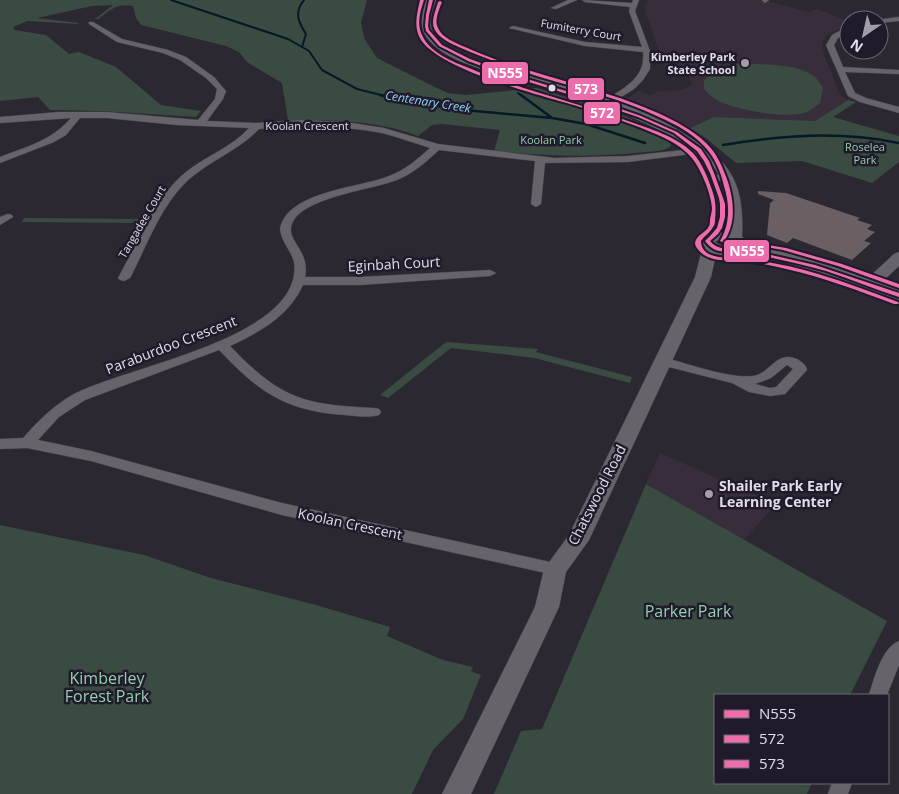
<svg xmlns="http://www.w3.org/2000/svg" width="899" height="794" font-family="'Open Sans',sans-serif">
	<rect width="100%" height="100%" fill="#2b2831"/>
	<path fill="#382e3b" d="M648,0H762L810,12L817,9L849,21V24L827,35L822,43L824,54L840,95L848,100L815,121L714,117L690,128L627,104L625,100L639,91L651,95L659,91L681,90L689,87L692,83L688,73L667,72L646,14L645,7Z
		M660,453L776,504L744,540L646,484Z"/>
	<path fill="#3a4b42" d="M0,0H367L361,22L364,38L377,58L439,89L448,93L466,95L537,88L625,116L652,129L669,140L671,146C665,152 653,151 645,152C594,158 545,156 494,151L500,130L442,124L432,125L418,136C377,120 331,120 288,120L282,83L247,62L239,52L226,46L141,25L136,18L133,6C116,3 111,10 98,19H95L113,5L92,6L37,18L79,23L77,24L27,21L13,27L15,30L46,35L69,54L79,52L116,67L161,105L201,111L196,117L101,111L50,110L38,97L0,101Z
		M737,64C758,64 801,63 816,78C819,81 821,85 823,88L820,103C816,105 812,110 807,112C789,119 744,111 726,104C717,101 710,96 704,89V81C713,70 724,67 737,64Z
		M848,100L856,102L833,117L899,136V162L872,183L802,161L736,163L707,139L690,128L714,117L815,121Z
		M24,218L141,219L139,223L22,222Z
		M446,342L538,349L536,352L632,377L630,383L534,358L451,348L388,398L380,395Z
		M646,484L887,621L850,695H715V783H812L807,794H494L521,731L542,729Z
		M0,525L144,555L211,578L316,605L390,627L387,636L443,660L473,667L471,671L481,675L463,719L433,750L412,794H0Z"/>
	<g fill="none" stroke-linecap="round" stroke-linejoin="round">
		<path stroke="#041a26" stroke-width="2" d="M171,0L288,39L309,51L322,70L357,89L385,96
			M302,47L306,34C298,22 294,12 304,0
			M518,93L522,96"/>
		<path stroke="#041a26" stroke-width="2.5" d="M380,95L404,101L464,110L552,118L586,124L645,143
			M521,95L552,118
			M723,145C783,135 839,131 899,143"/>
	</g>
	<path fill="#6a6063" d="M758,191L786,193L860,218L857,220L872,225L867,229L875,232L864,241L871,243L852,260L793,238L787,243L767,235L770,203L774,200L758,194Z"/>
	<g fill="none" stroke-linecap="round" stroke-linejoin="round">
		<defs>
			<path id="street" d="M568,0H577L556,9L551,8Z
				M582,0L632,3L633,0H639L635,11L650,51V69L643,80L634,89L605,107L601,104L602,102C622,89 646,79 643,52L585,46L509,28L513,26L585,42L642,47L629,11L630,7L585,2Z
				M762,0H769L765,3Z
				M899,17V21L879,23V20H876Z
				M89,22H93L122,39L168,50L186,57L214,77L226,91L223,99L207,121L256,123L302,120L346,122L384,128L438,144L555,158L628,156L702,148V152L699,153L628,162L545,163L541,204L536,207L531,204L535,161L439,150C427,161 414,173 399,179C375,190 295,197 291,228C289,242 310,252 305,277H360L490,270L496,273L490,276L360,285H303C289,316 260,332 230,346C280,398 302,405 374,408L379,409L381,412L379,415C368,418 356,416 345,415C285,411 259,392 219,350L85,400L59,417L38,440L91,451L282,503L555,563L561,564L563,569L561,574L555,575L282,515L91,461L27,448L0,449V439L23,438C38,421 54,405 74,394C126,367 284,341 294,275C298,254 282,247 280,229C287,191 360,188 389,176C405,170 418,159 430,148C414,143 398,137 382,133C341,125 300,126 259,129C240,149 214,159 193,176C162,201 148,244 130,278L124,281L120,280L118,278C138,242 154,198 186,172C206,156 232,147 249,128L177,125L107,118H80L66,135L54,142L0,163V157C28,146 51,141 71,118L0,123V117L59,112H107L198,120L215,99L217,89L206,78L180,60L163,53L117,42L89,24Z
				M849,26V31L838,38L834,45L843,67L899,70V74L845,72L855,93L866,98L899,107V113L860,102L848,96L826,45L832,35Z
				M727,174L730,175V179L715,181L710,178L715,175Z
				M8,214L12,215L13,217L0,225V217Z
				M662,357C686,363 729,379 753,376C771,373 776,350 797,359C802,362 806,365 807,370L785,394L770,396L749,392L732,383L657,364L655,361ZM787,365L793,369L776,387L770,388L755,384L771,378Z
				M899,641V665L887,695H869C874,679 882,647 899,641Z
				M832,783H852L848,794H828Z"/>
			<path id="secondary" d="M426,0H436C433,9 428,20 432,30C439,47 466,56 482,62C555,86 635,97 698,143C710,152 721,158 729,171C742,190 743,215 742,237L745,239L868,278L894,254L899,252V266L881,283L899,290V300L746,249C739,257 726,257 716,254L711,277L589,540L566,572L559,607L471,794H442L535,607L544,569L569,535L695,277L703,246L700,241L710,233L728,232C728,211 728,186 715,169C709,161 700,156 691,150C634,109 565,94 499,74C475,67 444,59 428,39C418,27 422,14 426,0ZM718,240H728L732,244V247H723L715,242Z"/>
		</defs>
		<use href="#street" stroke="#45434b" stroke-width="1"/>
		<use href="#secondary" stroke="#45434b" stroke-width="1"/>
		<use href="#street" fill="#66646a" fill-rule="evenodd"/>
		<use href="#secondary" fill="#66646a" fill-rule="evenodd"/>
		<defs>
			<path id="bus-1" d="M429,0H433L429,15L428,26L429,30L442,45L470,59L508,73L598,101L641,116L677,132L701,149L709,161L714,173L723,198L725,204V217L722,228L718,234L710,241C720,253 735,247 749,250L815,265L899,293V297C874,289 850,279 826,271C801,264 776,259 751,253C732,249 717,258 705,241L710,236L717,228L720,217V204L719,198L710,173L704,161L697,151L674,133L638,117L596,103L506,75L468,61L439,46L426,31L425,26L426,15Z"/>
			<path id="bus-2" d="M420,0H424C420,12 416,25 423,37C431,53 453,62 469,68C521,90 576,102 628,121C650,129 676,136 693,153C702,163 708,178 712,190C716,201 716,209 715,220C715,222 715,225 713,227C710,233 704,236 701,241C701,263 736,256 750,259C773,263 796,267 818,274C845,282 871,292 898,302L899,303L898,304H894C859,291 823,277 786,269C773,266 759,263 745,261C731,259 717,263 704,255C701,253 696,248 695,244C695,235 706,233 709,226C710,225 710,220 710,219C711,215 712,211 712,208C711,193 700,166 690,156C682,147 670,140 658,135C633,124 606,115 580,107C543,96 442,71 421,40C413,27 417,14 420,0Z"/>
			<path id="bus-3" d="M440,1L442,2C439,10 434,20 438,28C442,38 456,43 465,47C527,75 596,85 658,113C675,121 693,130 706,143C717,153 723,168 728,182C734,202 736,222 725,240L727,241L738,240L786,248L842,264L899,284V288L838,266L783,250L738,242L726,244L720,241C730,224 730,205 724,186C721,172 714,156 704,146C692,133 675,124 659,117C621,99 581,89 540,77C516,69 492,61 468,51C457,46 439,40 434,28C431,20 436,10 438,2Z"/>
		</defs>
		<use href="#bus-1" stroke="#201a2b" stroke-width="4"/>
		<use href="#bus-2" stroke="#201a2b" stroke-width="4"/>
		<use href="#bus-3" stroke="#201a2b" stroke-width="4"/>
		<use href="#bus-1" fill="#ec6cac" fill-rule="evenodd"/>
		<use href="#bus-2" fill="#ec6cac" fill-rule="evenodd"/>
		<use href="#bus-3" fill="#ec6cac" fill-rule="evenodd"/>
	</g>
	<g fill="#a19ea9" stroke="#201a2b" stroke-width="2">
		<circle cx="745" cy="63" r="5"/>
		<circle cx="709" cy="494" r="5"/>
	</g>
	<circle fill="#e1dde9" stroke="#201a2b" stroke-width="2" cx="552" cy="88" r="4.5"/>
	<g text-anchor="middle" stroke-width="5" stroke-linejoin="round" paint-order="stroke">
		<g font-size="11" fill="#e1dde9" stroke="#201a2b">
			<text transform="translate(581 30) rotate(10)" y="4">Fumiterry Court</text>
			<text x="307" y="130">Koolan Crescent</text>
			<text transform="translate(142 222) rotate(-60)" y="4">Tangadee Court</text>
		</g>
		<g font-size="11" font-weight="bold" fill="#e1dde9" stroke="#201a2b" text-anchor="end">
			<text x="735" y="61">Kimberley Park<tspan x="735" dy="13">State School</tspan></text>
		</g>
		<g font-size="11" fill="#90d1ac" stroke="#201a2b">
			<text x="551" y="144">Koolan Park</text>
			<text x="865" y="151">Roselea<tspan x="865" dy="13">Park</tspan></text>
		</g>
		<g font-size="12" font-style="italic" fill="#8dd3f5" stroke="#201a2b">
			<text transform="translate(428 102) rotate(9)" y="4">Centenary Creek</text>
		</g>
		<g font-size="14" fill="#e1dde9" stroke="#201a2b">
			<text transform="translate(394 264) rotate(-3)" y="5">Eginbah Court</text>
			<text transform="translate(171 345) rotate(-21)" y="5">Paraburdoo Crescent</text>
			<text transform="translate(597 495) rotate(-63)" y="5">Chatswood Road</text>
			<text transform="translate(350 524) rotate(12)" y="5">Koolan Crescent</text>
		</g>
		<g font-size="14" font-weight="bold" fill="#e1dde9" stroke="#201a2b" text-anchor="start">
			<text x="719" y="491">Shailer Park Early<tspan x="719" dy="16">Learning Center</tspan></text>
		</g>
		<g font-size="16" fill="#90d1ac" stroke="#201a2b">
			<text x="688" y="617">Parker Park</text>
			<text x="107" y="684">Kimberley<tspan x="107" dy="18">Forest Park</tspan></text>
		</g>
	</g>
	<g stroke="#201a2b" stroke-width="2">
		<rect x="481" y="61" width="48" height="24" rx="5" fill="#ec6cac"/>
		<rect x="567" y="77" width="38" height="24" rx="5" fill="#ec6cac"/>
		<rect x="583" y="101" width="38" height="24" rx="5" fill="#ec6cac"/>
		<rect x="723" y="239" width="47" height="24" rx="5" fill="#ec6cac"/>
	</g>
	<g font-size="14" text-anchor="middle" font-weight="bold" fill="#fff">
		<text x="505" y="78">N555</text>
		<text x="586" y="94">573</text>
		<text x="602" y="118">572</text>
		<text x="747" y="256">N555</text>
	</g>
	<rect x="714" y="694" width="175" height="90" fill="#201a2b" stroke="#6d6877"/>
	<rect x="724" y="710" width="25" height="8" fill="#ec6cac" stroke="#6d6877"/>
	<text x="759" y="719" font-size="15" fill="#e1dde9">N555</text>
	<rect x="724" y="735" width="25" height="8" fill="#ec6cac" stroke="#6d6877"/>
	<text x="759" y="744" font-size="15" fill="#e1dde9">572</text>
	<rect x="724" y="760" width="25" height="8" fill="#ec6cac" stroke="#6d6877"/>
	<text x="759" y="769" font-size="15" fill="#e1dde9">573</text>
	<g transform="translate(864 35) rotate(214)"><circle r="24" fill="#201a2b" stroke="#6d6877"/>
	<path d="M0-4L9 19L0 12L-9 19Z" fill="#a19ea9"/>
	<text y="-8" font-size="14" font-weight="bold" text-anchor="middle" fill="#e1dde9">N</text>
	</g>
</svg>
